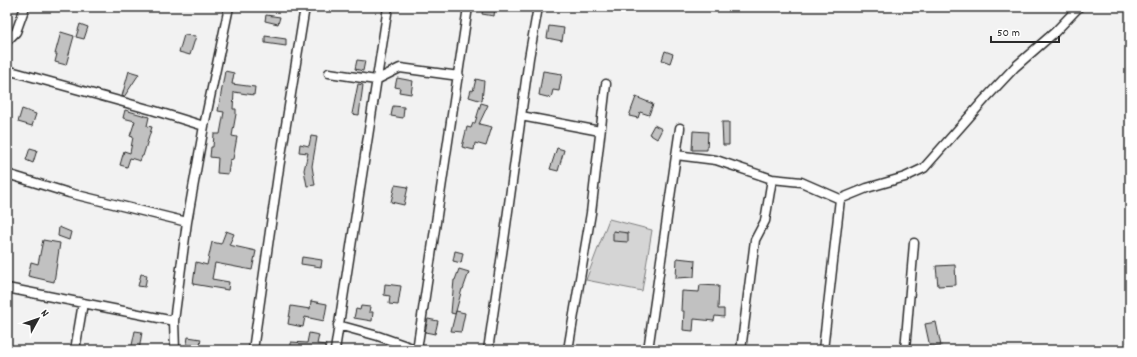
<svg xmlns="http://www.w3.org/2000/svg" width="1137" height="357" font-family="Dekko,sans-serif">
	<rect width="100%" height="100%" fill="#f2f2f2"/>
	<filter id="ink" filterUnits="userSpaceOnUse"><feTurbulence type="fractalNoise" baseFrequency=".025" numOctaves="2"/><feDisplacementMap in="SourceGraphic" scale="8" xChannelSelector="R" yChannelSelector="G"/><feConvolveMatrix kernelMatrix="1 2 1 2 8 2 1 2 1" color-interpolation-filters="sRGB"/></filter>
	<g filter="url(#ink)">
		<path fill="#d5d5d5" stroke="#808080" d="M609,219L652,230L642,291L586,280Z"/>
		<path fill="#c1c1c1" stroke="#2b2b2b" d="M483,7H495L494,16L482,14Z
			M266,15L280,17L278,24L265,21Z
			M80,24L88,27L84,39L76,37Z
			M549,26L564,28L562,41L547,38Z
			M61,32L74,36L66,65L55,62L57,54H55Z
			M184,35L196,36L190,55L179,52Z
			M265,36L286,39V46L265,43Z
			M665,51L673,54L670,63L662,60Z
			M357,60L365,61L363,71L355,69Z
			M129,71L139,74L124,97L122,96Z
			M225,71L234,73L232,84L255,87L254,95L234,92L233,109H236V114L232,136L237,137L233,159L230,160L228,174L217,173L218,158L210,157L211,147H213L214,134H220L224,112L218,111Z
			M543,71L562,74L559,91L553,90L551,98L539,95Z
			M397,78L413,81L411,94L399,92L400,88L395,87Z
			M476,79L484,81L482,101L469,97L471,90L473,91Z
			M358,84L363,85L359,115L352,114Z
			M636,97L653,104L649,115L640,112L638,118L629,116Z
			M481,103L488,105L479,124L492,127L486,146L475,143L474,150L462,147L467,127L471,128L473,123H475Z
			M393,106L404,107L403,118L391,116Z
			M22,109L36,114L32,126L18,122Z
			M125,110L149,117L147,126L152,127L143,156H142L140,161L130,158L127,167L120,165L124,151L130,153L133,137L130,136L135,121L123,118Z
			M722,122H729V145H723Z
			M654,125L662,129L657,139L649,134Z
			M693,131L708,132L707,150H692Z
			M311,136L317,137L312,166L315,185L307,186L304,170L308,153L299,152L300,144L309,146Z
			M30,148L37,150L33,163L26,160Z
			M557,148L564,150L558,171L550,169Z
			M395,185L408,187L404,205L391,202Z
			M59,227L71,232L69,240L58,236Z
			M226,231L234,234L229,245L256,251L252,270L215,263L212,279L229,282L228,290L193,284L196,262L207,265L212,242L221,244Z
			M613,231L628,233V242L613,241Z
			M43,240L60,243L54,282L28,276L31,262L38,264Z
			M455,251L463,253L461,263L453,261Z
			M302,257L322,260L321,267L301,264Z
			M677,258L695,260L694,277L676,278Z
			M955,265L956,285L938,286L936,266Z
			M459,269L469,272L463,289H462L456,311L465,313L461,332L451,331L456,311L455,314L451,313L454,280H455Z
			M141,274L147,275L145,287L138,286Z
			M385,284L401,286L398,305L389,304L390,296L384,295Z
			M700,285L719,286L718,309H724V317L715,316L714,321L694,319L693,331L683,330L684,311H681L682,291L699,292Z
			M311,301L327,304L324,321L305,317L303,327L288,324L291,306L310,309Z
			M361,306L370,307L369,312H373L372,321L354,318L356,309L360,310Z
			M428,319L438,321L435,334L425,332Z
			M936,322L941,346L930,347L925,324Z
			M135,331L142,332L139,350H131Z
			M309,333L319,335L317,344L326,345L325,350H291V342L307,343Z
			M188,337L201,339L199,350H186Z"/>
		<g fill="none" stroke-linecap="round" stroke-linejoin="round">
			<defs>
				<path id="street" d="M7,41L16,32L25,7
					M7,70L152,110L204,126
					M329,73L376,80L400,68L459,76
					M521,116L600,131
					M676,155L716,160L772,179L801,182L840,199
					M7,174L69,193L187,222
					M7,288L174,321L175,350
					M174,321L187,222L204,126L229,7
					M338,325L378,336L418,350
					M75,350L83,303
					M253,350L279,168L305,7
					M335,350L388,7
					M417,350L468,7
					M488,350L505,233L529,58L538,7
					M568,350L591,213L606,84
					M648,350L680,128
					M741,350L755,240L765,221L772,179
					M823,350L840,199L867,188L905,177L924,168L985,99L1015,67L1055,32L1079,7
					M905,350L914,243"/>
			</defs>
			<use href="#street" stroke="#2b2b2b" stroke-width="11"/>
			<use href="#street" stroke="#fff" stroke-width="8"/>
		</g>
	</g>
	<rect width="1137" height="357" fill="none" stroke="#fff" stroke-width="24"/>
	<rect x="12" y="12" width="1113" height="333" fill="none" stroke="#2b2b2b" stroke-width="1.5" filter="url(#ink)"/>
	<g transform="translate(38 319) rotate(50)" stroke="#ffffff" stroke-width="3" paint-order="stroke">
	<path d="M0-3L7 15L0 10L-7 15Z" fill="#2b2b2b"/>
	<text y="-6" font-size="11" font-weight="bold" text-anchor="middle" fill="#2b2b2b">N</text>
	</g>
	<path d="M991 36v6h68v-6" fill="none" stroke="#2b2b2b" stroke-width="2"/>
	<text x="997" y="36" font-size="12" fill="#2b2b2b" stroke="#ffffff" stroke-width="3" paint-order="stroke">50 m</text>
</svg>
